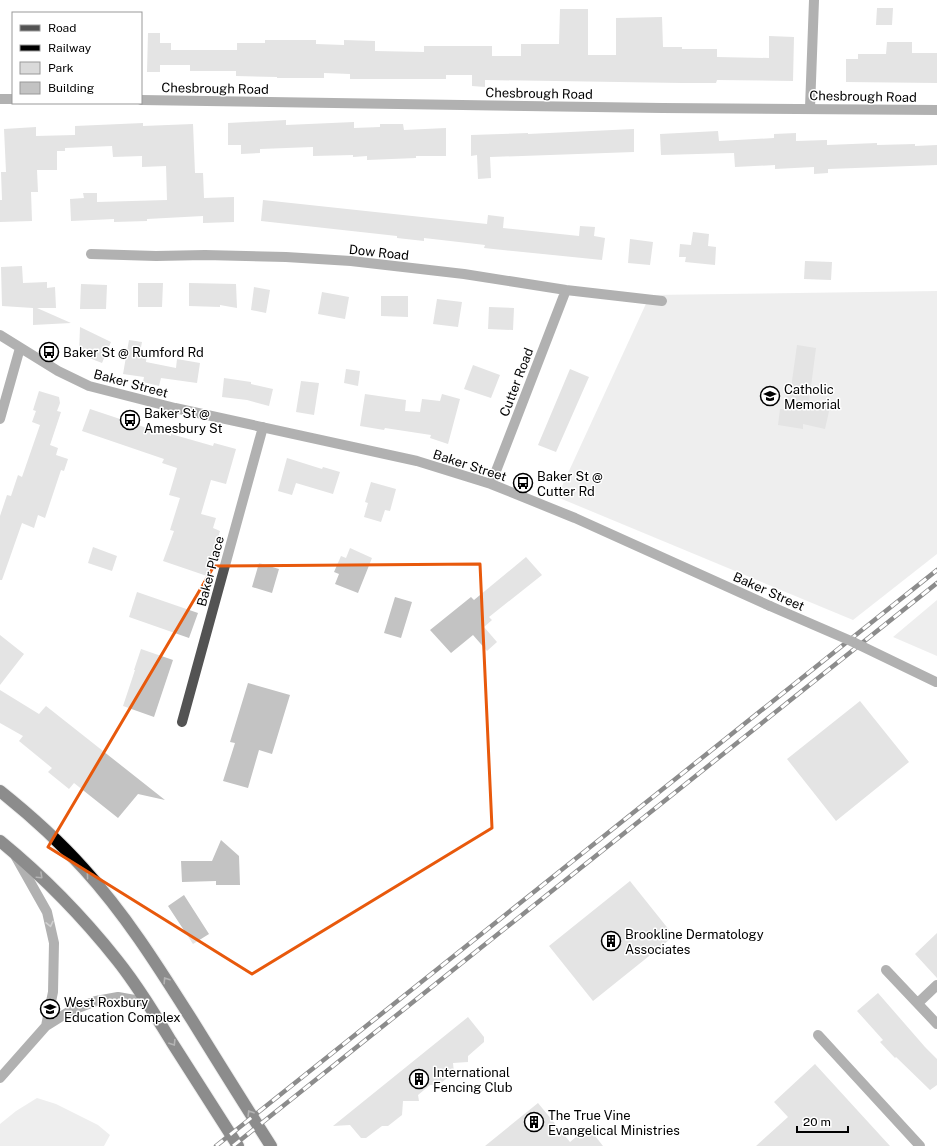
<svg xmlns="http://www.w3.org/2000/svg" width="937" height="1146" font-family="'Public Sans',sans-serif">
	<rect width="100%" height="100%" fill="#fff"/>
	<path fill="#dadada" d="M937,291V554L853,620L557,497L650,295Z
		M937,600V656L893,637Z
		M37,1098L56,1104L98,1125L110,1135L104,1146H0V1124L16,1111Z"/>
	<path fill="#c3c3c3" d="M877,8H893L892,25H876Z
		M560,9H588V55H616V18L662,17L663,47H682V49H717V57L769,58V36L794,37L793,81L717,80L716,83H682L485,80V87L472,86V75H446V79H350V74L324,73V78H277V77L236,76V71H190V65H160V72H147L148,33H160V43H171V50H237V43H265V40H316V44L344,45V40L375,41V51L424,52V46H492V56H521V44H559Z
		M887,42H912V53H937V83L846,82V59H858V54H886Z
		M286,120V125L354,122V128L380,127V124H403L404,130L446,128V156H416V158L367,160V156L353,157V155L313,156V147L260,149V153L241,154V145H228V123Z
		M143,123V126L193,124L195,173H203L204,198L234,197V222L203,223V216L147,219V221L114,222V219L71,221L70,199L84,198L83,193H97V202L167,200L166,166L142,167V156L113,157L112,146L65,148V151H57V170H37L38,192H31L32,221L0,222V200H2L1,172H6L4,129L36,127V136L75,135V126Z
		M634,129V152L490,157L491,178L478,179L477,155L471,156V135L528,133V134Z
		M718,131L719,141L774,138V134L796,133V141L827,140V145L877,143V145L915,144V146L937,145V165L828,169V173L814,174V167L775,169V165L735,167L734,153L661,155L660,134Z
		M263,200L487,224L488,215L504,217L503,228L579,236L580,226L595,227L594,236L605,238L602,260L484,248L485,245L424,238V241L397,238V236L261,221Z
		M693,232L709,234L708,246L716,247L715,265L685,262L686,257H679L680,244L691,245Z
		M630,239L653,242L650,265L628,263Z
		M805,261L832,262L831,280L804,279Z
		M22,266L23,283L47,282V288L55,287L56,308H37L71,323L33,325V308L2,306L1,267Z
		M138,283H163L162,307H138Z
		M189,283L236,284L237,308L220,305V307L189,306Z
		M81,284L107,285L106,309H80Z
		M254,287L270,290L266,313L251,310Z
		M322,292L349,297L345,319L318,314Z
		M381,296H408V317L381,316Z
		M437,299L462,302L458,327L433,324Z
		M489,307L514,308L513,330L488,329Z
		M80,327L111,342L102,363L79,354Z
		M129,340L142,342L140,352L147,353L146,362L176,368L177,359L200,363L197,383L161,378L159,386L143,382L144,377L123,374Z
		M797,345L816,348L809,402L830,407L825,429L803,424V429L778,425L780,409H784L787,395H790Z
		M473,365L500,375L491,398L464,389Z
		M346,369L360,371L358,386L344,383Z
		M570,369L589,377L556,452L538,445Z
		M224,378L251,382V384L273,389L269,406L247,400L222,397Z
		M301,381L319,383L314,415L296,412Z
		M39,391L59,397L60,403L57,411L61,412L50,445L58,448L56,455L68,459L64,471L61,470L45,518L38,515L34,528L22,523L2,580H0V516L7,495L11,496L18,475L22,477L40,425L32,422L36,411L33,410Z
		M365,394L406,400L405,411L420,412L422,399L440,401L442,394L460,399L448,444L430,438L431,435L385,428L384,430L360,426Z
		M90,409L171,436V434L213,446L214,443L236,449L226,484L211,480L201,514L216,518L213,528L220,531L207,576L163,561L174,531L170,530L180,498L169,495L177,468L162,463L164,459L82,431Z
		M287,458L322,469L323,467L340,472L333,494L296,483L292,495L278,491Z
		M371,482L396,489L390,511L385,510L381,522L364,517L368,503L365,502Z
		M93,547L117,556L112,571L88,563Z
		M350,548L372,558L358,593L335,584L339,574L334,572L341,556L346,558Z
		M526,557L542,575L489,617L492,620L484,627L497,642L487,651L473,635L451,653L430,630L471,597L474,600Z
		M259,563L279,569L272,593L252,587Z
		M137,592L198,613L189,638L129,617Z
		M395,597L412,602L401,638L384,633Z
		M0,635L24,654L0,685Z
		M141,649L173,660L154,717L123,706L135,670H134Z
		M248,683L290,695L272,754L259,750L248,788L223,781L235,743L230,742Z
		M0,690L39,714L46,706L165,800L138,794L118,818L74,783L69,789L48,772L52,768L19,741L23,736L0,723Z
		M860,701L909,762L836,821L787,759Z
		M221,840L239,856L240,885H216V881L182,882L181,861H212Z
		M630,881L674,936L593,1001L549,946Z
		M184,895L209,934L193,944L168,906Z
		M937,933V978L915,954Z
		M878,993L925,1047L937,1059V1085L930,1090L896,1057L895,1058L880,1042L883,1040L857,1011Z
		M468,1017L484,1037V1042L468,1056V1062L453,1063L454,1073L438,1085H430L418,1095L419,1101H403L402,1115L388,1126H382L366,1138H361L350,1125L333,1126Z
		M815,1064L890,1146H756L788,1117L774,1102Z
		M538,1103L570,1142L588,1127L603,1146H485Z"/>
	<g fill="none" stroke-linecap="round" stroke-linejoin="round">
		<defs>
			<path id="highway" d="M0,791C30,815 58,840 84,869C126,915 159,968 192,1020C218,1062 244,1104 271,1146
				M0,841C44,877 82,916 117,960C137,985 154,1013 171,1041C193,1076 216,1111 238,1146"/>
		</defs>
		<use href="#highway" stroke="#dbdbdb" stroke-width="14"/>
		<path stroke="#535353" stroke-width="10" d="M0,99H13
			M141,100L662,108L937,110
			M810,108L814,0
			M91,254L156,256L205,255L286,257L351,261L464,274L566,290L662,301
			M0,335L58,371L89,386L175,408L417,461L491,484L575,518L770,606
			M0,419L20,348
			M491,484L566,290
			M182,722L263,427
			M16,857L47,912L54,943L53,992L46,1026
			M886,970L937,1024
			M918,1003L937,985
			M818,1035L920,1146
			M0,1078L46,1026L70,1011L96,1001L118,997L146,1002"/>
		<use href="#highway" stroke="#000" stroke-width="12"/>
		<defs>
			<path id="rail" d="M216,1146L937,570
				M233,1146L937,583"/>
		</defs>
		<use href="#rail" stroke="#000" stroke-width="4.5"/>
		<use href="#rail" stroke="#fff" stroke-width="3" stroke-dasharray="9" stroke-linecap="butt"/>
		<path stroke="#535353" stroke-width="10" d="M770,606L851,641L936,682"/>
	</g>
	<defs><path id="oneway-chevron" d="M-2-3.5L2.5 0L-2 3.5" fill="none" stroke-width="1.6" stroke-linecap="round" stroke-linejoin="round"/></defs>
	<g stroke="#595959">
		<use href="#oneway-chevron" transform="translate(89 875) rotate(-130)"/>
		<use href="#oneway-chevron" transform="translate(40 876) rotate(43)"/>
		<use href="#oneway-chevron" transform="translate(166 980) rotate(-123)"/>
		<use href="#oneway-chevron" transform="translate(173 1043) rotate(58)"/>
		<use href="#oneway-chevron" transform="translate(250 1113) rotate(-122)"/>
	</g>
	<use stroke="#989898" href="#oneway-chevron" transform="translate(50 924) rotate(77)"/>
	<path d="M0 0H937V1146H0ZM480,564L492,828L252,974L48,847L214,566Z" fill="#fff" fill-opacity=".55" fill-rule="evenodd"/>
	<path fill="none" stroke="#e8590c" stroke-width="3" stroke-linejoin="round" d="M480,564L492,828L252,974L48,847L214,566Z"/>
	<defs>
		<symbol id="bus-ring" viewBox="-11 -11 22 22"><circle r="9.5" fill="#fff" stroke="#000" stroke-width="1.5"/><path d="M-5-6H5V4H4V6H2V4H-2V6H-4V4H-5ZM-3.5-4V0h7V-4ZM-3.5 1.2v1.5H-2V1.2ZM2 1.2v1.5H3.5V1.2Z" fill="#000"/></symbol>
		<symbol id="school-ring" viewBox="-11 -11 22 22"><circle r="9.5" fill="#fff" stroke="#000" stroke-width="1.5"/><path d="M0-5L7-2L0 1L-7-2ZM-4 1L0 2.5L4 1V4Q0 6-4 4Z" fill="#000"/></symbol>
		<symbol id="building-ring" viewBox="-11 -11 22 22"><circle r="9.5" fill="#fff" stroke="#000" stroke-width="1.5"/><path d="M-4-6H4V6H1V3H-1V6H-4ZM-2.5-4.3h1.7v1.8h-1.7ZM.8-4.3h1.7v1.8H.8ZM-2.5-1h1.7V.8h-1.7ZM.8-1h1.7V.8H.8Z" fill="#000"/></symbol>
	</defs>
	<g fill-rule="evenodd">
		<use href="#bus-ring" x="38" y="341" width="22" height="22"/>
		<use href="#school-ring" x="759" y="385" width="22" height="22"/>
		<use href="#bus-ring" x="119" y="409" width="22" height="22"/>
		<use href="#bus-ring" x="512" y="472" width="22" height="22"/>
		<use href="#building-ring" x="600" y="930" width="22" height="22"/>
		<use href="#school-ring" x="39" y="998" width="22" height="22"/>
		<use href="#building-ring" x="408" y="1068" width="22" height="22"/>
		<use href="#building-ring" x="523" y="1111" width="22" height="22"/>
	</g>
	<g text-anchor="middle" stroke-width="3" stroke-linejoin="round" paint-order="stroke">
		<g font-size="13" fill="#000" stroke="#fff">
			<text transform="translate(215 88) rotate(1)" y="5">Chesbrough Road</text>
			<text transform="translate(539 93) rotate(1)" y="5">Chesbrough Road</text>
			<text transform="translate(863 96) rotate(1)" y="5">Chesbrough Road</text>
			<text transform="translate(379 252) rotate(6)" y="5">Dow Road</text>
			<text transform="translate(516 382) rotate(-69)" y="5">Cutter Road</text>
			<text transform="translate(131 383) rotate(15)" y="5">Baker Street</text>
			<text transform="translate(470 465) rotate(18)" y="5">Baker Street</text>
			<text transform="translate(210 571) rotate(-75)" y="5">Baker Place</text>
			<text transform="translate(769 591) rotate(24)" y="5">Baker Street</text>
		</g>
		<g font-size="13" fill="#000" stroke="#fff" text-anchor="start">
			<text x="63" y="357">Baker St @ Rumford Rd</text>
			<text x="784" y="394">Catholic<tspan x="784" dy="15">Memorial</tspan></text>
			<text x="144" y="418">Baker St @<tspan x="144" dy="15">Amesbury St</tspan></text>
			<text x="537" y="481">Baker St @<tspan x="537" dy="15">Cutter Rd</tspan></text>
			<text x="625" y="939">Brookline Dermatology<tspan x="625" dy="15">Associates</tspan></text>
			<text x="64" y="1007">West Roxbury<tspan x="64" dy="15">Education Complex</tspan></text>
			<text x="433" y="1077">International<tspan x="433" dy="15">Fencing Club</tspan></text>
			<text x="548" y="1120">The True Vine<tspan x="548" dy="15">Evangelical Ministries</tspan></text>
		</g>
	</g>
	<rect x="12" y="12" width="130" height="92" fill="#ffffff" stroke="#999999"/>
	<rect x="20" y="25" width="20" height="6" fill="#535353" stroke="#999999"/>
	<text x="48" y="32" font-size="12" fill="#000000">Road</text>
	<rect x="20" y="45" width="20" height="6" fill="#000000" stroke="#999999"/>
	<text x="48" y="52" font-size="12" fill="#000000">Railway</text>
	<rect x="20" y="62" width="20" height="12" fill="#dadada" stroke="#999999"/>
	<text x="48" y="72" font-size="12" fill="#000000">Park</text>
	<rect x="20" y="82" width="20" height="12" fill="#c3c3c3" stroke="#999999"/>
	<text x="48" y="92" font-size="12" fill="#000000">Building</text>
	<path d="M797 1126v6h51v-6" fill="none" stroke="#000000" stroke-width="2"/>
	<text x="803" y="1126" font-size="12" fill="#000000" stroke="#ffffff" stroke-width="3" paint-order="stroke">20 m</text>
</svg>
